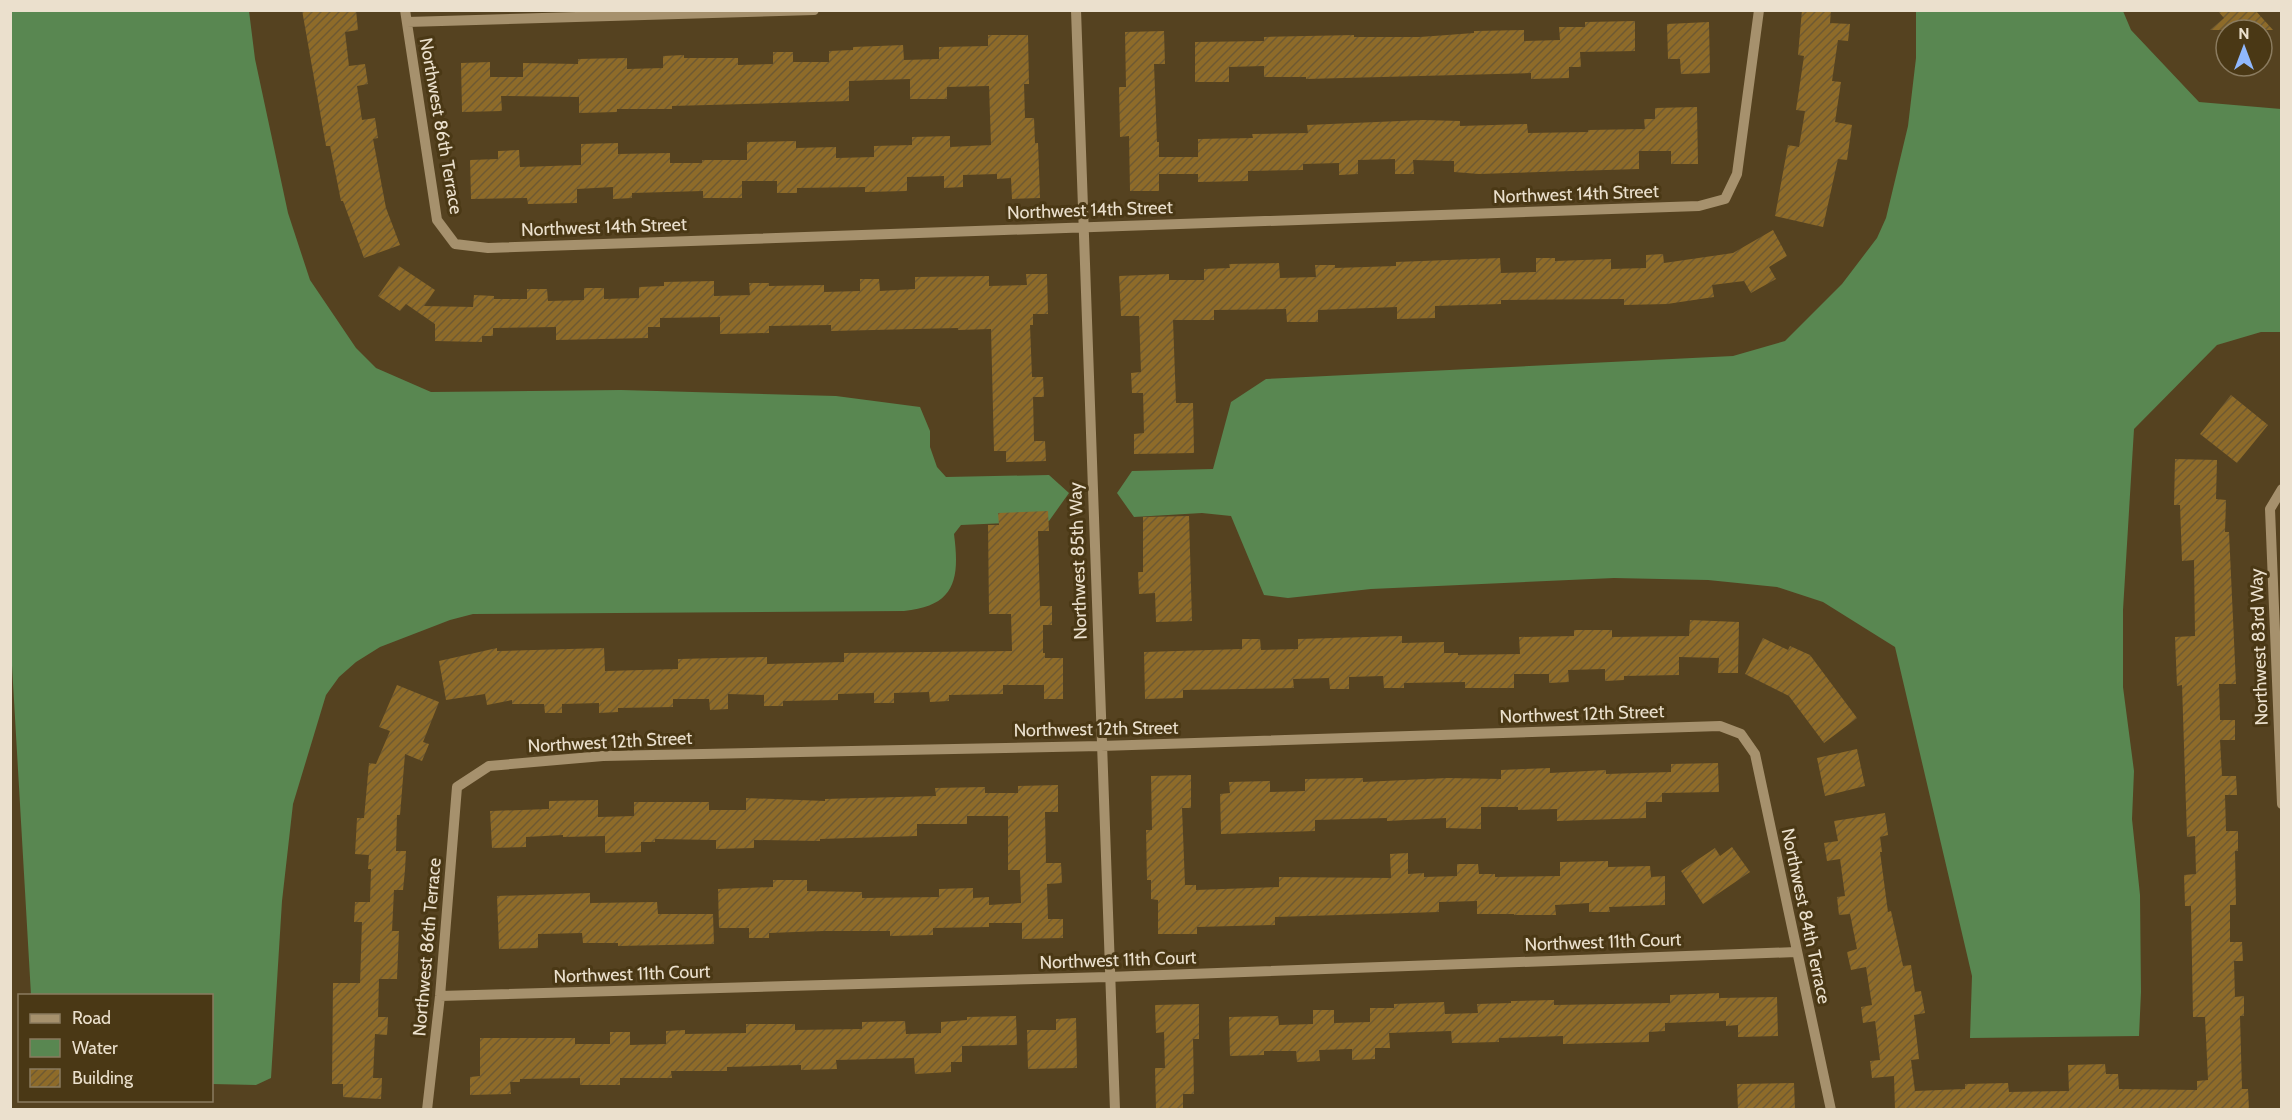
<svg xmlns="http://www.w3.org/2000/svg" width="2292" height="1120" font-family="Cabin,sans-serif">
	<defs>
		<pattern id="building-hatch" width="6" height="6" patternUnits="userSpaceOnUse" patternTransform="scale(1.5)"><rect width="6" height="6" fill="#8e6b29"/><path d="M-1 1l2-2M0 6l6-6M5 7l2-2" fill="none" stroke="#6e5932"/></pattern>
	</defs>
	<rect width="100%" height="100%" fill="#554220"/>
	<path fill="#598751" d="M10,11H249L255,59L288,213L310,280L356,348L376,368L431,392L621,390L836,396L920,407L930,431V447L937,467L946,477L1049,475L1069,493L1049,521L961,525L954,534C960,580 955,606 904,611L473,614L450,620L380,647L356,662L339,677L326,695L293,804L282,901L271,1078L256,1085L212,1084V996L31,995L10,631Z
		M1916,11H2123L2131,30L2199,102L2281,109V332H2261L2217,345L2134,429L2123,610V687L2134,771L2132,819L2140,895L2141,992L2139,1036L1970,1038L1972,976L1895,647L1823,602L1777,587L1708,580L1614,578L1371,589L1288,598L1264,595L1231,516L1202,513L1134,517L1117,493L1132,471L1213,469L1231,402L1266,379L1733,356L1785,341L1842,284L1877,238L1886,218L1908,126L1916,58Z"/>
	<path fill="url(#building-hatch)" d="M302,10H356L358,30L345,32L349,66L365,64L368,84L357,86L362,120L375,118L378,138L373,139L386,208L400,245L364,258L343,201H341L330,146H326Z
		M1802,10H1831L1830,23L1850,24L1848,41L1838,40L1832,81L1841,82L1835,122L1852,125L1847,160L1838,159L1823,227L1775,216L1788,145L1799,147L1805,111L1796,110L1804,56L1798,55Z
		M2217,10H2255L2273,30H2210L2224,18Z
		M1635,21V51L1580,52L1581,67H1569V78L1531,79V73L1306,79V77H1264V66L1229,67V82H1195V42L1264,41V37L1354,35V37H1420L1474,33V31L1524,30V41L1560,40L1559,27H1585V22Z
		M1709,22L1710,73L1681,74L1680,59H1668L1667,24Z
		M1164,31L1165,64H1154L1157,142H1159V157H1198V139L1253,138L1252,134L1308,133L1307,125L1423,120L1460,121V126L1527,124L1528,133L1588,132V130L1645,129L1644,119H1655V108L1697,107L1698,164H1671V151H1639V169L1479,174L1454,172V161L1413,160L1414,174H1395V159L1358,160V174L1339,175V163L1303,164V170L1248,171V181L1198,182V174H1159V191H1130L1129,136L1120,137L1119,87H1126L1125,32Z
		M988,35H1028L1029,84H1024L1025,118H1034L1035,143H1038L1040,198L1012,199L1011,178L997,179V174L963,175V187L944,188V176L907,177V191L865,192V187L797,188V193H777V181H742V198H703V191L632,193V198L613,199V187L577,189V203L528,204L527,198L471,199L470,160L498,159V151L519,150L520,167L581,165V144L618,143V154L670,153V163H702V160H747V142L796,141V148L836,147V158L874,157V146L912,145V137L950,136V147L991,145L989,86L947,87V99H910V79L849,81V101L672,106V109H617V112L579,113V97L501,96L502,111L462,112L461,63L490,62V77H523V63L578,64V59L627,58V69L663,68V56L684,55V58H738V65L773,64V52H793V62H829V51L853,50V47L903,45L904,60L939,59V47L988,46Z
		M1773,230L1787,256L1769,267L1776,279L1751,293L1744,281L1712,285L1714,297L1667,304L1624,305V299L1501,300V304L1435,306V318L1397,319V307L1318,310V322H1287L1286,309L1214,310V320H1173L1176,403H1193L1194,453L1134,454V434L1144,433L1143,393H1132L1131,373L1141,372L1139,316H1121L1119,276L1169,274V280H1204V269L1230,268L1229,264L1279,263L1280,278L1316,277L1315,265H1335V268L1396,266V262L1500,258L1501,273L1536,272V258H1555V261L1611,259V269L1646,268V255L1663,254L1664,263L1733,253Z
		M399,266L435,290L424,306L473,307L474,295L494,296V299H527V289H547L548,301L584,300V288H604V299L639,298V287L664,286V282L714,281V296L750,295L749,283H769V286L824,285V292L860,291V279H879L880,291L915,289V277L989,276V286L1027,285L1026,274H1047L1048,314H1033V325H1030L1032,377H1043L1044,397H1033L1034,441H1045L1046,461L1006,462V451H994L991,329L958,330V328L831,331V325L769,326V333L720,334V317L660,318V327H648V338L556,340V327L493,328V336H482V342L435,341V324L406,304L400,311L378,296Z
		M2231,395L2268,425L2237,463L2200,434Z
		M2175,459L2217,460L2216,499L2226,500L2225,532H2229L2236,684H2219L2220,720H2235V740H2220L2222,776H2236L2237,795H2225L2226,831H2238V851H2235L2236,905H2230V942H2242L2243,961H2234L2235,997L2244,996V1016H2240L2242,1089H2248L2249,1110H1895L1894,1076L1872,1078L1870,1061L1880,1060L1875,1021L1863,1023L1861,1007L1872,1005L1866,967L1851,970L1847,952L1857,949L1850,914L1839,915L1837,897L1845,896L1840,859L1827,861L1824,843L1838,841L1834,821L1885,813L1888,835L1880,837L1882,852H1880L1888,912L1891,911L1903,966L1911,965L1915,992L1921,991L1925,1013L1914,1015L1919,1059L1911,1060L1915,1091L1965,1089V1084L2008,1083L2009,1092L2069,1091L2068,1065L2105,1064L2106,1074H2118L2119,1089L2197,1090V1081L2208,1080L2205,1017H2193L2191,906H2185L2184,875L2196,874L2195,836L2187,837L2182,685L2177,686L2175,637L2195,636L2194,560L2182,561L2180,505H2174Z
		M1048,511L1049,531H1038L1040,606H1052V625H1043V653H1045V658H1063V699H1044V685H1003V694L949,695V701L930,702L929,692L894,693V703H874V693L838,694V700L783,701V706H764V695L728,694V709L710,710L709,699H673V707L618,708V712L599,713V703L562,704V713H545L544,704H512V700L487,705L485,694L446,700L439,661L497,648V651L604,648L605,671L678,669V659L767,657V664L844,662V653L1012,651L1011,614H989L988,525H999L998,513Z
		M1189,516L1192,621L1156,622L1155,593L1139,594L1138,572H1143V517Z
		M1690,620L1739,622L1738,673H1718L1719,658L1679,657V675L1624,676V680L1605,681V669L1568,670L1569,682L1549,683V674H1514V688H1465V682L1404,683V688H1384L1383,676L1349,677V689H1330L1329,678L1293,679L1294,688L1183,690V698L1145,699L1144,652L1242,649V639H1260L1261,650L1298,649V639L1402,636V643L1444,642V653H1458V655L1520,654L1519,637L1574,636V630H1612V637L1689,636Z
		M1763,638L1788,650L1790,646L1810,655L1857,718L1824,743L1789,696L1745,674Z
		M397,685L439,702L423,742L429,744L422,761L405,754L400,815H397L396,851H406L405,870L403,890H394L392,931H399L397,979H379L378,1017H388L387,1035L375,1034L373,1078H382L381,1099L343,1097V1084H332L333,983H360L362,922H354L355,902H370L371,869H368L369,855L355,854L357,818H364L369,763L376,764L390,731L379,727Z
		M1857,749L1865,786L1825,796L1817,758Z
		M1718,763L1719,792L1662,793V802H1646V818L1557,821V809L1518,810V807H1481V829L1446,828V818L1387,821V818L1315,820V831L1221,834L1220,794L1230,793L1229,782L1270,781V792L1305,791V779L1363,778V782L1447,778L1501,779V770L1550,768V773L1606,770V774L1671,772V764Z
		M1191,775V808H1182L1185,885H1196V890L1279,887V877L1391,878L1390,854L1408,853V874L1424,873V877L1457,876V864H1478L1479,874H1495V877L1560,876V862L1608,861V867L1650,866L1651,877L1665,876V905L1609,907L1610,912H1589V903L1555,905L1556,915H1514V914H1477V901L1439,902V912L1275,917V925L1197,927V934H1158V900L1151,899V880H1147L1146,830H1152L1151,776Z
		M1058,785V812H1045L1046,863H1061L1062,883L1047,884L1048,919H1063V938L1022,939V923H989V927L933,928V935L890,936V931H823L769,933V938H749V928H719L718,889L773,887V880H807V891L862,892V898L939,897V889L973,888V898L989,897V905L1021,903L1020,870H1008V816H967V824H917V836L820,839V841L754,840V848L716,849V840L655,839V842H641V852L605,853V836L563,837V835L526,837V847L492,848L490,811L549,809V801L598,800V817L634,816V802H709V810H746V798L825,801V799L936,796L935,788L985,787V793H1018V786Z
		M1732,847L1750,872L1703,904L1681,871L1715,848L1720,856Z
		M590,893V903L657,902L658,914H713L714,944L618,946V943H583L582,933L538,934V948L499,949L497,896Z
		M1719,993V998L1777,997L1778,1036L1738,1037V1025L1726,1026V1021L1665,1023V1031L1649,1032V1042L1563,1044V1036L1499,1038V1042L1452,1043L1451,1031L1389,1033L1390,1048H1375V1059L1352,1060V1049L1319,1050L1320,1061L1297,1062L1296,1051H1264V1055L1230,1056L1229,1017L1278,1016L1279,1025L1313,1024V1010H1334V1023L1370,1022V1008H1394V1004L1444,1002L1445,1014L1478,1013L1477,1004L1511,1003V1001L1554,1000V1005L1670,1003V995Z
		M1199,1004V1039H1193L1194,1094H1183V1110H1156L1155,1068H1165L1164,1032L1156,1033L1155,1005Z
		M1016,1016L1017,1045L962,1046V1062H951V1072L915,1074L914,1058L836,1060L837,1069L801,1070V1065L727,1067V1071H671L672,1078H620V1085H580V1078L520,1079V1082H510L511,1094L470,1095V1077L480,1076V1038H575V1044H610V1032H630V1045L666,1044V1031L685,1030V1034L746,1033V1024H795V1030L862,1029V1022L905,1021L906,1034L941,1033V1022L967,1020V1017Z
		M1076,1018L1077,1068L1028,1069L1027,1030H1056V1019Z
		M1794,1083L1795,1110H1738L1737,1084Z"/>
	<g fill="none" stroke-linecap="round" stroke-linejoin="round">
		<path stroke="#a6916d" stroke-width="10" d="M405,10L437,220L455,244L488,248L1699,206L1725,199L1737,174L1759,10
			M1076,10L1115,1110
			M407,22L814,10
			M2282,489L2270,509L2282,804
			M440,996L1108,977L1796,952
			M427,1110L440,996L457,787L489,766L603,756L1101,746L1720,726L1741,734L1755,754L1831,1110"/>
	</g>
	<g text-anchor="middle" stroke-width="6" stroke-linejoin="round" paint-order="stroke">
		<g font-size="18" fill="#ebe0cd" stroke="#4a3815">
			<text transform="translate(441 126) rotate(80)" y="6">Northwest 86th Terrace</text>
			<text transform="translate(1576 194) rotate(-2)" y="6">Northwest 14th Street</text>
			<text transform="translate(1090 210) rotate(-2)" y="6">Northwest 14th Street</text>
			<text transform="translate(604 227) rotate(-2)" y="6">Northwest 14th Street</text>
			<text transform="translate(1078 561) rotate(-92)" y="6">Northwest 85th Way</text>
			<text transform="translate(2259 647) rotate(-92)" y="6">Northwest 83rd Way</text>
			<text transform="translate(1582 714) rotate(-2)" y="6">Northwest 12th Street</text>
			<text transform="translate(1096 729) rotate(-1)" y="6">Northwest 12th Street</text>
			<text transform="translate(610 742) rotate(-3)" y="6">Northwest 12th Street</text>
			<text transform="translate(1806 916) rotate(78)" y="6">Northwest 84th Terrace</text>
			<text transform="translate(1603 942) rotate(-2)" y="6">Northwest 11th Court</text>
			<text transform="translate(427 947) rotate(-85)" y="6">Northwest 86th Terrace</text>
			<text transform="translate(1118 960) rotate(-2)" y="6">Northwest 11th Court</text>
			<text transform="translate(632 974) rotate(-2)" y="6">Northwest 11th Court</text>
		</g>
	</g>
	<rect width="2292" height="1120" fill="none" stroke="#ebe0cd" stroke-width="24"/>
	<rect x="18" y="994" width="195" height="108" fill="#4a3815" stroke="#8a7b5f" stroke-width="1.5"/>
	<rect x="30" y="1014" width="30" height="9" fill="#a6916d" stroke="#8a7b5f" stroke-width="1.5"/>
	<text x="72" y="1024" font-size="18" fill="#ebe0cd">Road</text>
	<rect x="30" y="1039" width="30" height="18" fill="#598751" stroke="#8a7b5f" stroke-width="1.5"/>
	<text x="72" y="1054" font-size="18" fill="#ebe0cd">Water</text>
	<rect x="30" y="1069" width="30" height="18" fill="url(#building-hatch)" stroke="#8a7b5f" stroke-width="1.5"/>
	<text x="72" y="1084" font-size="18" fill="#ebe0cd">Building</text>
	<g transform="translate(2244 48)"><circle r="28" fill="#4a3815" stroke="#8a7b5f" stroke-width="1.5"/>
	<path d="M0-4.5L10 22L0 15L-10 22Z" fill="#90b8fd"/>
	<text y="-9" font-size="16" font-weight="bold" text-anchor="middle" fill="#ebe0cd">N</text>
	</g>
</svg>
